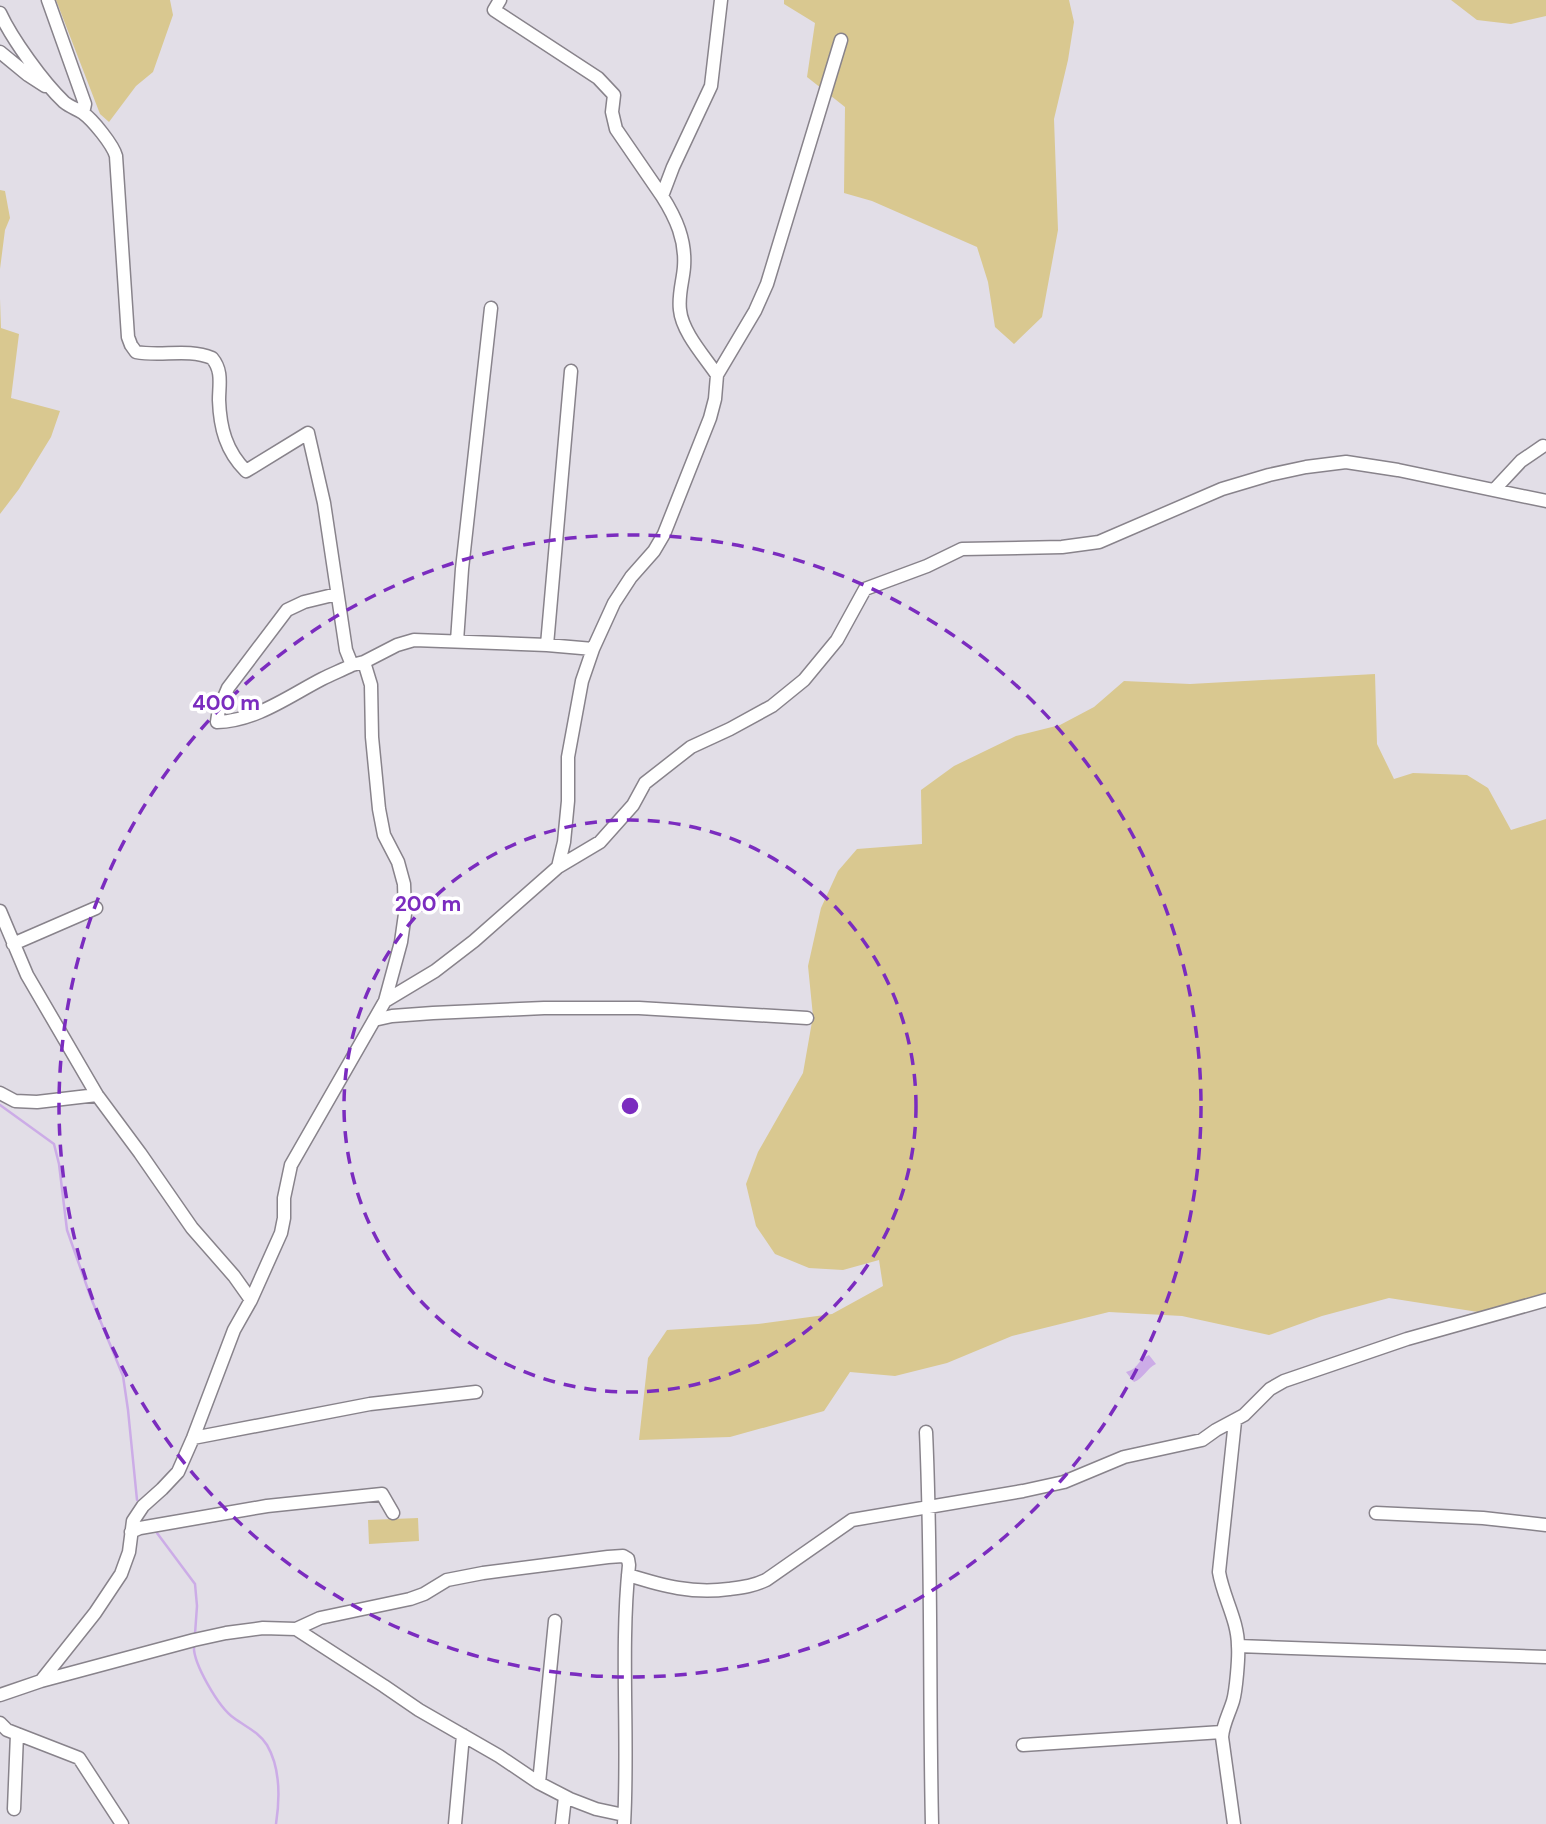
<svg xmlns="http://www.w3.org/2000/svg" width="1546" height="1824" font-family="'DM Sans',sans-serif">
	<rect width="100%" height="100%" fill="#e2dee7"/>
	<path fill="#d9c890" d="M56,0H170L173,15L153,72L136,86L109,122L100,114Z
		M784,0H1069L1074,22L1068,60L1054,119L1058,230L1042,317L1014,344L995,327L988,282L977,247L872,201L844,193L845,107L807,77L815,23L784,4Z
		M1451,0H1546V16L1511,24L1477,20Z
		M0,190L5,191L10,218L5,230L0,269Z
		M0,299L1,328L19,334L11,398L60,411L51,437L19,489L0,514Z
		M1375,674L1377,744L1394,779L1413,773L1467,775L1488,788L1511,830L1546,819V1294L1478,1312L1389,1298L1322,1316L1269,1335L1182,1316L1109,1312L1012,1336L947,1363L895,1376L850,1372L824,1411L730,1437L639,1440L648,1358L667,1330L758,1324L832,1314L883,1286L879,1260L843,1270L809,1268L775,1254L756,1226L746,1184L758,1152L803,1073L813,1016L808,966L821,908L838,871L857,849L922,844L921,790L954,766L1016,736L1060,725L1094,707L1124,681L1190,684Z
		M418,1518L419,1541L369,1544L368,1520Z"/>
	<path fill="#ccace7" d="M1149,1355L1156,1364C1147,1368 1143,1379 1134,1382L1126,1372C1139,1369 1137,1360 1149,1355Z"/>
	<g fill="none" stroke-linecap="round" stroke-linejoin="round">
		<path stroke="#ccace7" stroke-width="2.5" d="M0,1105L54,1144L59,1164L67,1230L91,1298L123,1376L128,1410L137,1500
			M154,1529L195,1584L197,1606L195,1634
			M194,1645C192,1662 219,1708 234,1718C246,1727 259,1732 267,1745C281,1769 280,1798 276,1824"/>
		<defs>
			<path id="minor" d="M48,0L85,104L83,113
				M500,0L494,10L598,78L614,95L612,112L616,129L662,196
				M0,13C12,39 43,82 64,102C70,107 77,109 83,113C93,120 113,145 116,156L128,337L131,345L136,352C161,357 187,348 212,358C223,371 219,385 219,400C220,428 226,451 246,471L308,433L324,503L346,650L352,665L364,662L371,685L372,737L379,809L384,835L398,862L404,884L405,914L401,942L385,1001L291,1165L284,1198V1218L281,1233L251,1300L234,1330L193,1438L178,1472L162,1489L143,1506L133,1521L129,1552L121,1574L95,1613L41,1681L0,1695
				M0,52L28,75L45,86
				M717,375L755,311L767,284L841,40
				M1494,490L1521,461L1543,446
				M337,594L304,602L287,610L228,688L219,709L217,722C256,721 289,696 322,679C332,674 342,670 352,665
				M457,641L462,569L491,308
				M547,645L571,371
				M364,662L397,645L414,640L547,645L593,649
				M558,867L600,842L633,805L645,783L691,747L730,729L772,706L804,680L837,640L865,589L927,566L962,549L1062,547L1099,542L1222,489L1269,475L1306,467L1346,462L1398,470L1546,501
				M0,911L27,975L97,1095L140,1153L192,1228L234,1276L251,1300
				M13,944L96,908
				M385,1001L435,971L474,941L558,867L564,842L568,801V757L582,681L593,649L614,603L631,577L654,551L664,534L710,418L715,399L717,375C705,357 682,332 680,310C678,295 683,281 684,267C686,240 676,218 662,196L673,167L711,86L721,0
				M374,1020L392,1016L433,1013L544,1008H639L807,1018
				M0,1093L15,1101L37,1102L97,1095
				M926,1432C932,1563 929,1693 932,1824
				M193,1438L370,1404L476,1392
				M1376,1513L1483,1518L1546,1525
				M131,1532L140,1528L267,1506L382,1494L393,1513
				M628,1575C664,1586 692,1594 729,1589C744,1587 753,1586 766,1580L852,1520L1023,1491L1064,1482L1124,1457L1202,1440L1216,1430L1244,1415L1270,1389L1284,1381L1407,1339L1546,1300
				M296,1629L384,1686L419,1710L499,1756L539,1783L570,1799L596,1809L624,1815
				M1238,1646L1546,1657
				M41,1681L194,1640L226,1633L263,1628L296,1629L320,1618L410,1599L424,1594L447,1580L483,1573L608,1557L623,1556L628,1559L629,1565C620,1651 629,1738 624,1824
				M0,1723L7,1730L79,1758L122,1824
				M1023,1745L1222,1732
				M539,1783L555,1621
				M14,1809L17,1734
				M455,1824L463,1735
				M562,1824L565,1797
				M1234,1824L1222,1737C1223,1724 1229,1714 1233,1701C1236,1691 1239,1657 1238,1646C1238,1620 1223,1597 1219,1572L1235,1421"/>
		</defs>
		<use href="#minor" stroke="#88838b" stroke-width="15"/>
		<use href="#minor" stroke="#fff" stroke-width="12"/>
	</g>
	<g fill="none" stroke="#7b2cbf" stroke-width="3.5" stroke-dasharray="12 9">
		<circle cx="630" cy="1106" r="286"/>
		<circle cx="630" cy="1106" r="571"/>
	</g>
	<circle cx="630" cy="1106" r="10" fill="#7b2cbf" stroke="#fff" stroke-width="3.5"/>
	<g font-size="21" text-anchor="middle" font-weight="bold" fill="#7b2cbf" stroke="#fff" stroke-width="7" stroke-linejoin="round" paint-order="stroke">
		<text x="226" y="710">400 m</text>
		<text x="428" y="911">200 m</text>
	</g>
</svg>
